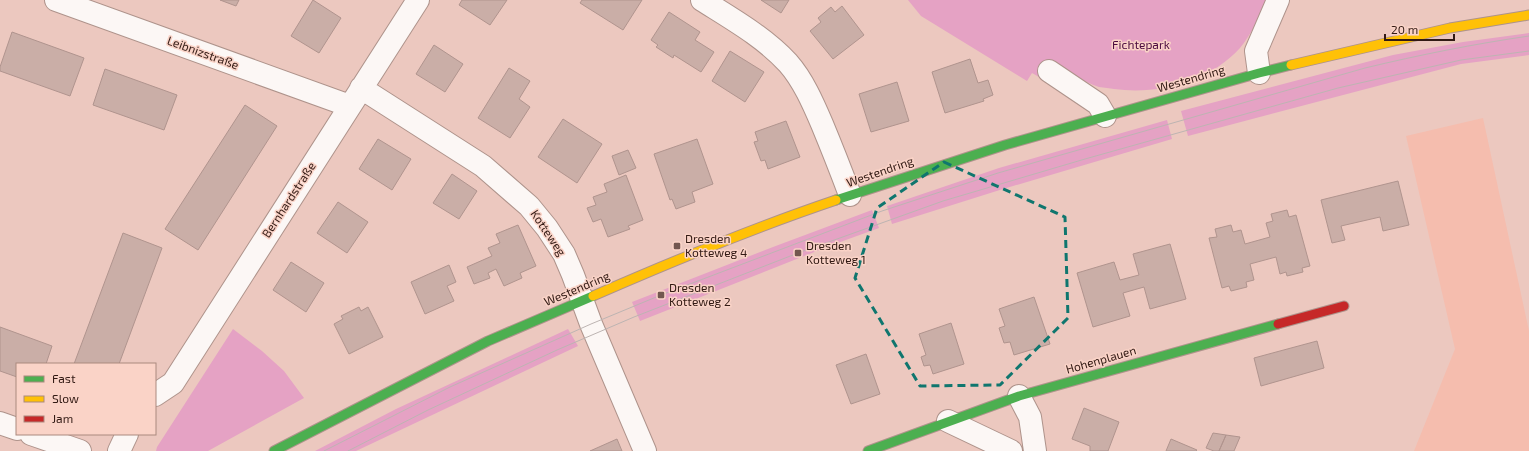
<svg xmlns="http://www.w3.org/2000/svg" width="1529" height="451" font-family="'Exo 2',sans-serif">
	<rect width="100%" height="100%" fill="#ecc8bf"/>
	<path fill="#f5bdae" d="M1483,118L1529,331V451H1414L1455,349L1406,136Z"/>
	<path fill="#e5a2c4" d="M908,0H1267C1259,16 1252,34 1240,48C1209,82 1159,95 1114,89C1110,88 1104,88 1099,87C1084,82 1070,72 1056,64L1046,81L1032,73L1027,81L921,16Z
		M1529,33V55L1461,64L1188,136L1181,111L1393,55L1463,42Z
		M1167,120L1172,139L1003,189L892,224L887,206L999,168Z
		M872,210L879,228L832,245L640,321L632,302L773,247Z
		M233,329L262,351L284,371L304,398L208,451H156L157,447Z
		M568,329L578,346L356,451H315L396,409Z"/>
	<path fill="#caaea7" stroke="#b0948e" d="M220,0H239L236,6Z
		M313,0L341,18L319,53L291,36Z
		M462,0H507L490,25L459,5Z
		M582,0H642L623,30L580,3Z
		M761,0H789L781,13Z
		M842,6L864,35L833,59L810,31L821,22L818,18L831,7L835,12Z
		M669,12L700,32L695,40L714,52L701,72L674,55L673,58L656,47L658,45L651,40Z
		M12,32L84,58L70,96L0,71V67Z
		M434,45L463,64L445,92L416,74Z
		M730,51L764,72L745,102L712,81Z
		M970,59L978,83L988,80L993,95L983,99L984,101L945,113L932,72Z
		M509,68L530,81L519,99L530,107L510,138L478,118Z
		M105,69L177,95L164,130L93,105Z
		M897,82L909,121L871,132L859,94Z
		M245,105L277,126L198,250L165,229Z
		M563,119L602,144L577,183L538,157Z
		M786,121L800,157L768,169L765,160L761,161L754,142L758,141L755,132Z
		M378,139L411,159L392,190L359,169Z
		M697,139L713,184L692,192L695,202L676,209L672,199L670,200L654,154Z
		M628,150L636,168L619,175L612,156Z
		M452,174L477,191L459,219L433,203Z
		M626,175L643,220L628,226L630,229L608,237L601,219L593,222L587,208L596,205L593,197L607,192L604,184Z
		M1398,181L1409,225L1383,231L1380,217L1341,226L1345,240L1332,243L1321,200Z
		M338,202L368,222L347,253L317,233Z
		M1287,210L1289,217L1296,215L1310,266L1302,268L1303,272L1287,276L1286,272L1280,274L1276,257L1250,264L1254,280L1246,282L1247,287L1231,291L1229,286L1222,288L1209,238L1217,237L1215,229L1231,225L1233,232L1241,230L1245,244L1270,237L1266,223L1273,221L1271,214Z
		M518,225L536,266L520,273L522,278L504,286L496,269L488,273L490,278L474,284L467,267L492,256L488,248L500,243L496,234Z
		M123,233L162,248L119,364H74Z
		M1170,244L1186,299L1150,309L1144,287L1123,293L1130,316L1093,327L1077,273L1114,262L1120,280L1139,275L1133,254Z
		M291,262L324,283L306,312L273,290Z
		M449,265L456,282L447,286L454,301L425,314L411,282Z
		M1034,297L1050,344L1014,355L1010,342L1004,343L999,328L1005,326L999,309Z
		M359,307L361,311L368,307L383,337L349,354L334,324L343,319L341,316Z
		M951,323L964,364L933,374L930,365L924,366L921,357L926,355L919,334Z
		M0,327L52,346L46,364H17V377L0,371Z
		M1317,341L1324,368L1261,386L1254,358Z
		M866,354L880,394L851,404L836,365Z
		M1084,408L1119,422L1108,451H1090V446L1072,439Z
		M1213,433L1226,435L1219,451H1214L1206,448Z
		M1226,435L1240,437L1234,451H1219Z
		M617,439L622,451H590Z
		M1171,439L1197,450L1196,451H1166Z"/>
	<g fill="none" stroke-linecap="round" stroke-linejoin="round">
		<defs>
			<path id="street" d="M56,0L350,106
				M702,0C732,19 764,37 788,63C803,80 813,103 822,124C832,148 841,171 850,195
				M1049,71L1098,104L1105,116
				M1259,73L1256,51L1278,0
				M361,88L483,166L529,206L547,228L564,254L573,275L591,324L645,451
				M155,395L173,383L418,0
				M1019,396L1030,417L1035,451
				M948,421L1011,451
				M0,423L17,429
				M31,434L80,451
				M119,451L127,434"/>
			<path id="fast" d="M836,200L1005,145L1259,73L1291,65
				M274,451L488,341L593,296
				M868,451L1019,396L1278,324"/>
			<path id="slow" d="M1291,65L1450,28L1529,15
				M593,296C673,261 753,228 836,200"/>
			<path id="jam" d="M1278,324L1344,306"/>
		</defs>
		<use href="#street" stroke="#ae938b" stroke-width="24"/>
		<use href="#fast" stroke="#ae938b" stroke-width="11"/>
		<use href="#slow" stroke="#ae938b" stroke-width="11"/>
		<use href="#jam" stroke="#ae938b" stroke-width="11"/>
		<use href="#street" stroke="#fcf7f5" stroke-width="22"/>
		<use href="#fast" stroke="#4caf50" stroke-width="9"/>
		<use href="#slow" stroke="#ffc107" stroke-width="9"/>
		<use href="#jam" stroke="#c62828" stroke-width="9"/>
		<path stroke="#bdb4b2" stroke-width="1" d="M324,451L450,387L591,324L661,295L882,211L998,173L1365,68C1419,55 1474,44 1529,36
			M348,451L428,410L557,350L634,317L798,253L943,201L1085,159L1338,88L1461,60L1529,51"/>
	</g>
	<path fill="none" stroke="#0f766e" stroke-width="3" stroke-dasharray="8 5" stroke-linejoin="round" d="M944,162L1065,217L1068,318L1000,385L920,386L855,278L877,208Z"/>
	<g fill="#735750" stroke="#fad3c7" stroke-width="1.5">
		<rect x="673" y="242" width="8" height="8" rx="2"/>
		<rect x="794" y="249" width="8" height="8" rx="2"/>
		<rect x="657" y="291" width="8" height="8" rx="2"/>
	</g>
	<g text-anchor="middle" stroke-width="3" stroke-linejoin="round" paint-order="stroke">
		<g font-size="12" fill="#4c0c40" stroke="#fad3c7">
			<text x="1141" y="49">Fichtepark</text>
		</g>
		<g font-size="12" fill="#321a14" stroke="#fad3c7">
			<text transform="translate(203 53) rotate(20)" y="4">Leibnizstraße</text>
			<text transform="translate(1191 79) rotate(-16)" y="4">Westendring</text>
			<text transform="translate(880 172) rotate(-19)" y="4">Westendring</text>
			<text transform="translate(289 200) rotate(-57)" y="4">Bernhardstraße</text>
			<text transform="translate(548 233) rotate(56)" y="4">Kotteweg</text>
			<text transform="translate(577 289) rotate(-23)" y="4">Westendring</text>
			<text transform="translate(1101 360) rotate(-16)" y="4">Hohenplauen</text>
		</g>
		<g font-size="12" fill="#321a14" stroke="#fad3c7" text-anchor="start">
			<text x="685" y="243">Dresden<tspan x="685" dy="14">Kotteweg 4</tspan></text>
			<text x="806" y="250">Dresden<tspan x="806" dy="14">Kotteweg 1</tspan></text>
			<text x="669" y="292">Dresden<tspan x="669" dy="14">Kotteweg 2</tspan></text>
		</g>
	</g>
	<rect x="16" y="363" width="140" height="72" fill="#fad3c7" stroke="#aa897f"/>
	<rect x="24" y="376" width="20" height="6" fill="#4caf50" stroke="#aa897f"/>
	<text x="52" y="383" font-size="12" fill="#321a14">Fast</text>
	<rect x="24" y="396" width="20" height="6" fill="#ffc107" stroke="#aa897f"/>
	<text x="52" y="403" font-size="12" fill="#321a14">Slow</text>
	<rect x="24" y="416" width="20" height="6" fill="#c62828" stroke="#aa897f"/>
	<text x="52" y="423" font-size="12" fill="#321a14">Jam</text>
	<path d="M1385 34v6h69v-6" fill="none" stroke="#321a14" stroke-width="2"/>
	<text x="1391" y="34" font-size="12" fill="#321a14" stroke="#fad3c7" stroke-width="3" paint-order="stroke">20 m</text>
</svg>
